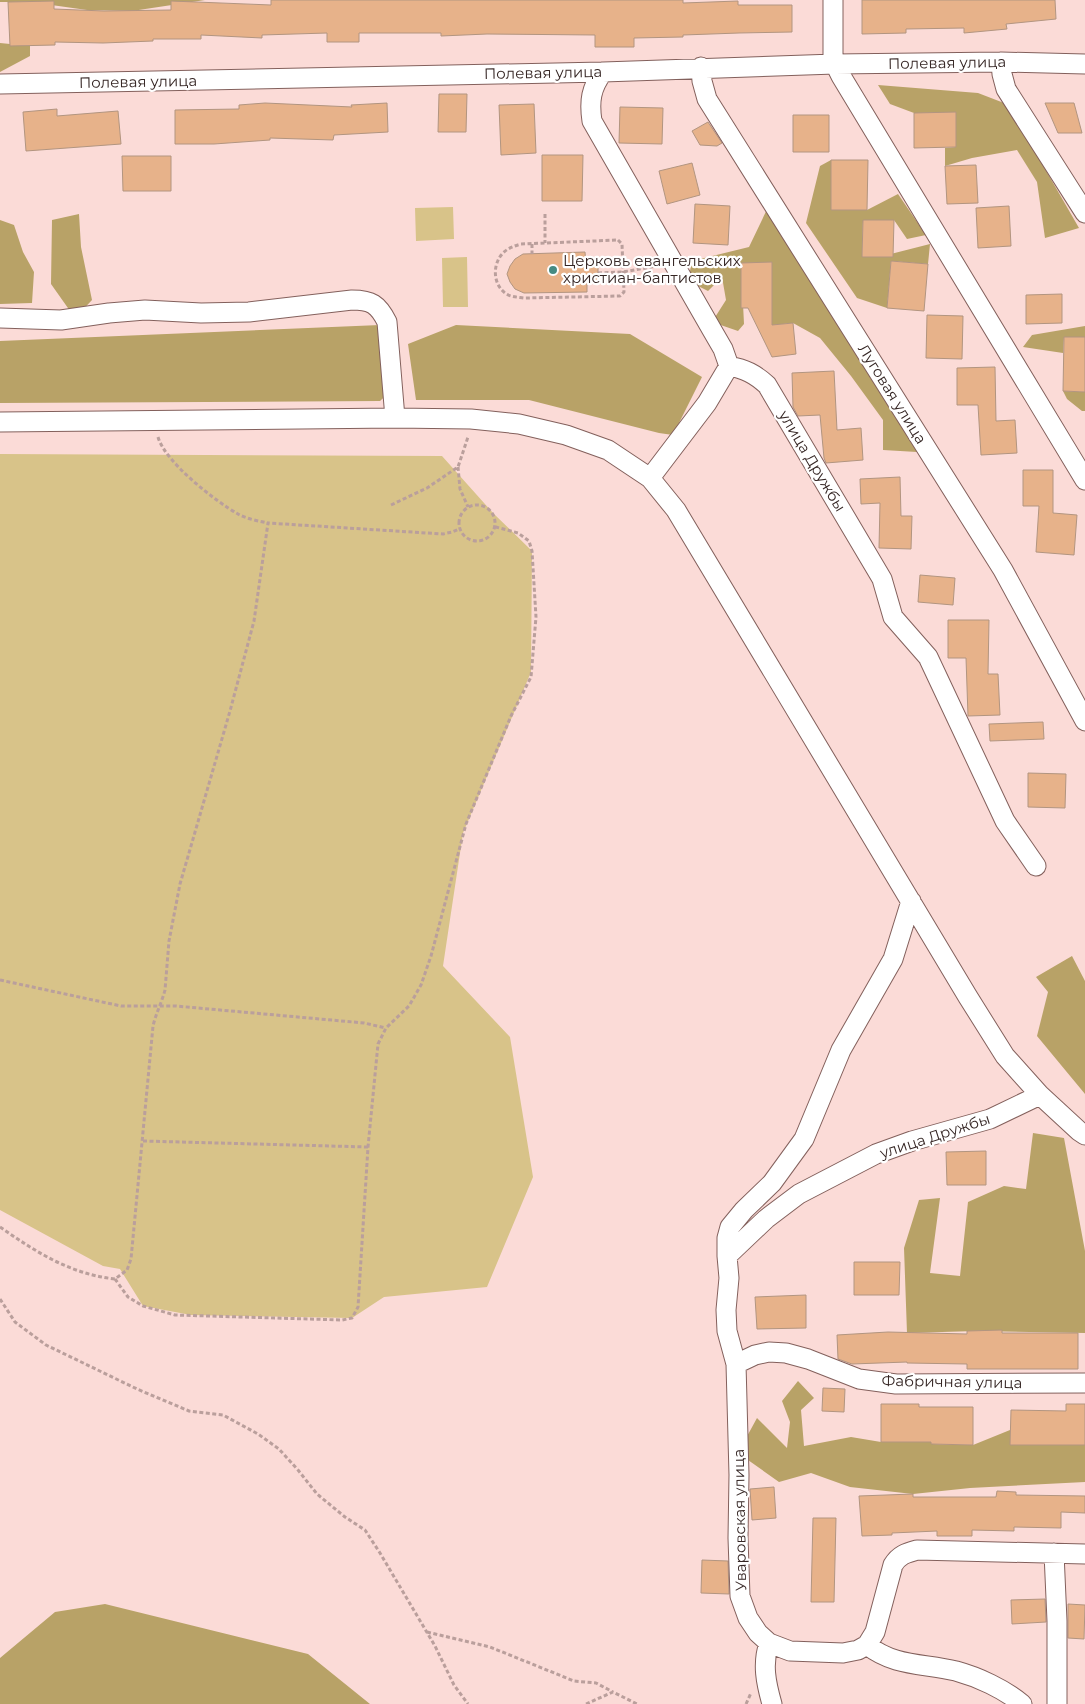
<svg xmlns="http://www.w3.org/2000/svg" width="1085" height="1704" font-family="Montserrat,sans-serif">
	<rect width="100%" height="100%" fill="#fbdbd7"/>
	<path fill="#d8c389" d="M453,207L454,239L416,241L415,208Z
		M467,257L468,307H443L442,258Z
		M0,454L442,456L493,513L532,551L531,672L463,833L443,966L510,1037L533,1177L487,1287L384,1297L352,1318L191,1315L143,1306L120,1269L103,1266L0,1210Z"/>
	<path fill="#b8a267" d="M0,0H205L132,11L87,10L30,2H0Z
		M0,43L30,46V56L0,72Z
		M878,85L978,93L1004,103L1033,148L1079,228L1045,238L1037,182L1017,150L972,158L945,166V148L956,147V113H914L890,104Z
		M831,160V209L867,210L898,194L926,235L907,239L894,220H863L862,257H879L930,244L928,264L891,261L887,308L857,298L806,223L820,166Z
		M771,201L917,452L883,450V420L851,376L820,338L793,323L757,327V316L772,263H741L744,324L738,331L712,322L726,300L722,277L708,291L688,281L692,261L749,247Z
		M79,214L81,247L92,300L75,318L51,284L52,220Z
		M0,220L14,225L23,252L34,272L32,303L0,304Z
		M380,325L392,390L380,401L0,403V341Z
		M456,325L630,334L702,377L673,435L659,433L529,400H416L408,344Z
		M1085,326V337H1064L1063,353L1023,347L1032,335Z
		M1063,391L1085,392V411H1082L1067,399Z
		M1072,956L1085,981V1094L1037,1036L1048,992L1036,977Z
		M1033,1133L1064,1138L1085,1251V1333L976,1331L907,1333L904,1248L919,1200L940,1198L930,1273L960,1276L968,1202L1004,1186L1026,1189Z
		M798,1381L814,1398L801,1410L804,1446L851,1437L881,1442H919L931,1436L932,1444L973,1445L1010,1430L1011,1445H1085V1482L970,1488L913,1494L850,1487L811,1473L779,1482L748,1460L745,1440L757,1418L787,1448L790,1422L782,1401Z
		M105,1604L308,1654L370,1704H0V1658L55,1612Z"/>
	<path fill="#e7b28a" stroke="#b29580" d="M271,0H683V3L738,1V5H792V32L739,33L683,35V37L634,38V47H595V35L487,34L441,36V33H359V42H327V33L262,35V38L201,35V39H153V41L103,43L55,42V45L10,46L8,2L54,1V9L104,11L171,10V1L271,5Z
		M862,0H1055L1056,19L1006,24L1007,29L964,33V28L906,29V33L862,34Z
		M439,94H467L466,132H438Z
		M265,103L352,107L351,105L387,103L388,132L334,135L333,140L270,138V140L214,144H175V110L239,109V105Z
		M1045,103H1074L1082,133H1058Z
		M534,104L536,153L501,155L499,105Z
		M620,107L663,108L662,144L619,143Z
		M57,109V116L118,111L121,144L26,151L23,112Z
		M956,112V147L914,148V113Z
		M793,115H829V152H793Z
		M708,122L722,143L717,146L700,145L692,131Z
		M542,155H583L582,201H542Z
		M122,156H171V191H123Z
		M831,160H868L867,210H831Z
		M692,163L700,195L667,204L659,171Z
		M976,165L978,203L947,204L945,166Z
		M695,204L730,206L728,245L693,243Z
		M1009,206L1011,246L978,248L976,208Z
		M863,220H894L893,257H862Z
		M585,252L586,264H598V281H587V292L524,293L515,289L510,282L507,274L510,266L515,259L523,254Z
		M891,261L928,264L924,311L887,308Z
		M772,262V325L793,323L796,354L772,357L748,308H741V263Z
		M1062,294V323L1026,324V295Z
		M927,315L963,316L962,359L926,358Z
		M1064,337H1085V392L1063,391Z
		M995,367L996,421L1015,420L1017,453L981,455L978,405H957V368Z
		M834,371L837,430L861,428L863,460L826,463L824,458L820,415L798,416L793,407L792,373Z
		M1023,470H1053V513L1077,515L1074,555L1036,552L1039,506H1023Z
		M900,477L901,516H912L911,549L879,548L880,503L861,504L860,479Z
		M920,575L955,578L953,605L918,602Z
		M948,620H989L988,674H998L1000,715L968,716L966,658H948Z
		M1043,722L1044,739L990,741L989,724Z
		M1028,773L1066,774L1065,808L1028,807Z
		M986,1151V1185H947L946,1152Z
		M854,1262H900L899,1295H854Z
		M806,1295V1328L757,1329L755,1297Z
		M1002,1330V1333H1078V1369H967V1364L907,1363V1362L852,1364L838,1359L837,1335L888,1332L967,1334V1331Z
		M823,1388L845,1389L844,1412L822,1411Z
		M881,1404H919V1407H973V1445L931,1444V1442H881Z
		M1066,1404H1085V1445H1010L1011,1410L1066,1411Z
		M774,1487L776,1518L752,1520L750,1489Z
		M997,1491L1016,1492V1495L1085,1496V1513L1061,1512V1528L1014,1527V1531L972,1530V1536H937V1531L892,1533V1535L862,1536L859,1496L913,1494V1497H996Z
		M813,1518H836L834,1602H811Z
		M702,1560L728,1561L729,1594L701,1593Z
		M1045,1599L1046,1622L1012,1624L1011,1600Z
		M1068,1604L1085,1605L1084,1639L1068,1638Z"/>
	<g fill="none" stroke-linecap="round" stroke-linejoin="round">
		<defs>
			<path id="minor" d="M833,0V56L835,64L841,76L1085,480
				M1001,62L1002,74L1006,89L1085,213
				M701,67L702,81L707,99L1003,570L1085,721
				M603,72C591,88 589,101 592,121L712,330L723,349L729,366C745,369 755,374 767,385L882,579L893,617L928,657L1005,821L1036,866
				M0,84L603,72L835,64L1001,62L1085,64
				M0,318L61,320L109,313L145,310L201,313L249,312L352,300C371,300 378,304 387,322L395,418
				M0,422L395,418L471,419L519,424L566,435L608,450L650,478L676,510L968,997L1005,1056L1040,1095L1079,1131L1085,1135
				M650,478L707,403L729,366
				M1040,1095L990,1119L912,1141L876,1154L799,1194L766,1219L727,1256L729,1278L726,1310L727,1331L736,1364L739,1475L738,1538L740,1596L748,1618L758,1633L769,1643L790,1651L843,1653L858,1650L867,1645L875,1632L893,1565C899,1555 906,1553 917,1550L1085,1554
				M727,1256V1238L730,1227L744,1210L772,1183L804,1139L841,1050L893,959L911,901
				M736,1364L755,1355L769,1352L786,1353L808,1359L859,1379L896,1384L1085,1383
				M1054,1553L1057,1621V1704
				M769,1643C762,1664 766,1683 772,1704
				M867,1645C895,1667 923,1663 956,1671C978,1677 1004,1689 1022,1704"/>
		</defs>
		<use href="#minor" stroke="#83605c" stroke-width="21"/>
		<path stroke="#ba9f9c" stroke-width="3" stroke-dasharray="4 2.5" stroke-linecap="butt" d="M545,214V243
			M618,240L622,244L624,292L620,296L524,298C517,297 510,297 505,293C492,283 493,263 503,253C508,248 514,246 521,244Z
			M532,244V254
			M598,273L623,272L657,266
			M158,437C165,462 215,501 238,514C247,519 258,521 268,523
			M458,467L460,489L468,507
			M459 523a18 18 0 1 1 36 0a18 18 0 1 1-36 0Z
			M391,505L427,488L458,467L468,437
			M0,980L121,1006H176L364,1023L386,1028
			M143,1141L368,1147
			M0,1227C36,1252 70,1274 115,1279L127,1270L131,1259L153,1026C156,1013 162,1002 165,990L169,941L180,884L230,711L254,621L268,523L443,534L452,532L459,529
			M115,1279L128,1297L143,1306L175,1315L342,1320L352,1318L358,1307L368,1147L378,1044L386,1028L409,1006L421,985L431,956L466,824L511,716L531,677L536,617L532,551L529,541L518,533L496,527
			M0,1299L15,1322L46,1345L137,1389L189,1411L223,1415L258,1434L279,1449L298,1470L317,1494L345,1517L365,1530L380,1553L435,1646L454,1685L468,1704
			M427,1632L490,1647L574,1681L596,1683L613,1692
			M586,1704L613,1692L637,1704
			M746,1704L751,1693"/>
		<use href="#minor" stroke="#fff" stroke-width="19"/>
	</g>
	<circle fill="#458b83" stroke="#fff" stroke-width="2" cx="553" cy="270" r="5"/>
	<g text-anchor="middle" stroke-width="4.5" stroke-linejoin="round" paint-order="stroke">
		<g font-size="15" fill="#352624" stroke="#fff">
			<text transform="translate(947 63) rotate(-1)" y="5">Полевая улица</text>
			<text transform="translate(543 73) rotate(-1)" y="5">Полевая улица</text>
			<text transform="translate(138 82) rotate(-1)" y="5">Полевая улица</text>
			<text transform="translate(892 394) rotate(58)" y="5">Луговая улица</text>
			<text transform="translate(812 461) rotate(59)" y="5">улица Дружбы</text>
			<text transform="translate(935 1136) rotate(-18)" y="5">улица Дружбы</text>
			<text transform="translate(952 1382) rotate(1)" y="5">Фабричная улица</text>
			<text transform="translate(740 1520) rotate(-91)" y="5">Уваровская улица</text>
		</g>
		<g font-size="15" fill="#352624" stroke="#fff" text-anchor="start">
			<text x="563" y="266">Церковь евангельских<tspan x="563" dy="17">христиан-баптистов</tspan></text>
		</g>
	</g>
</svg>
